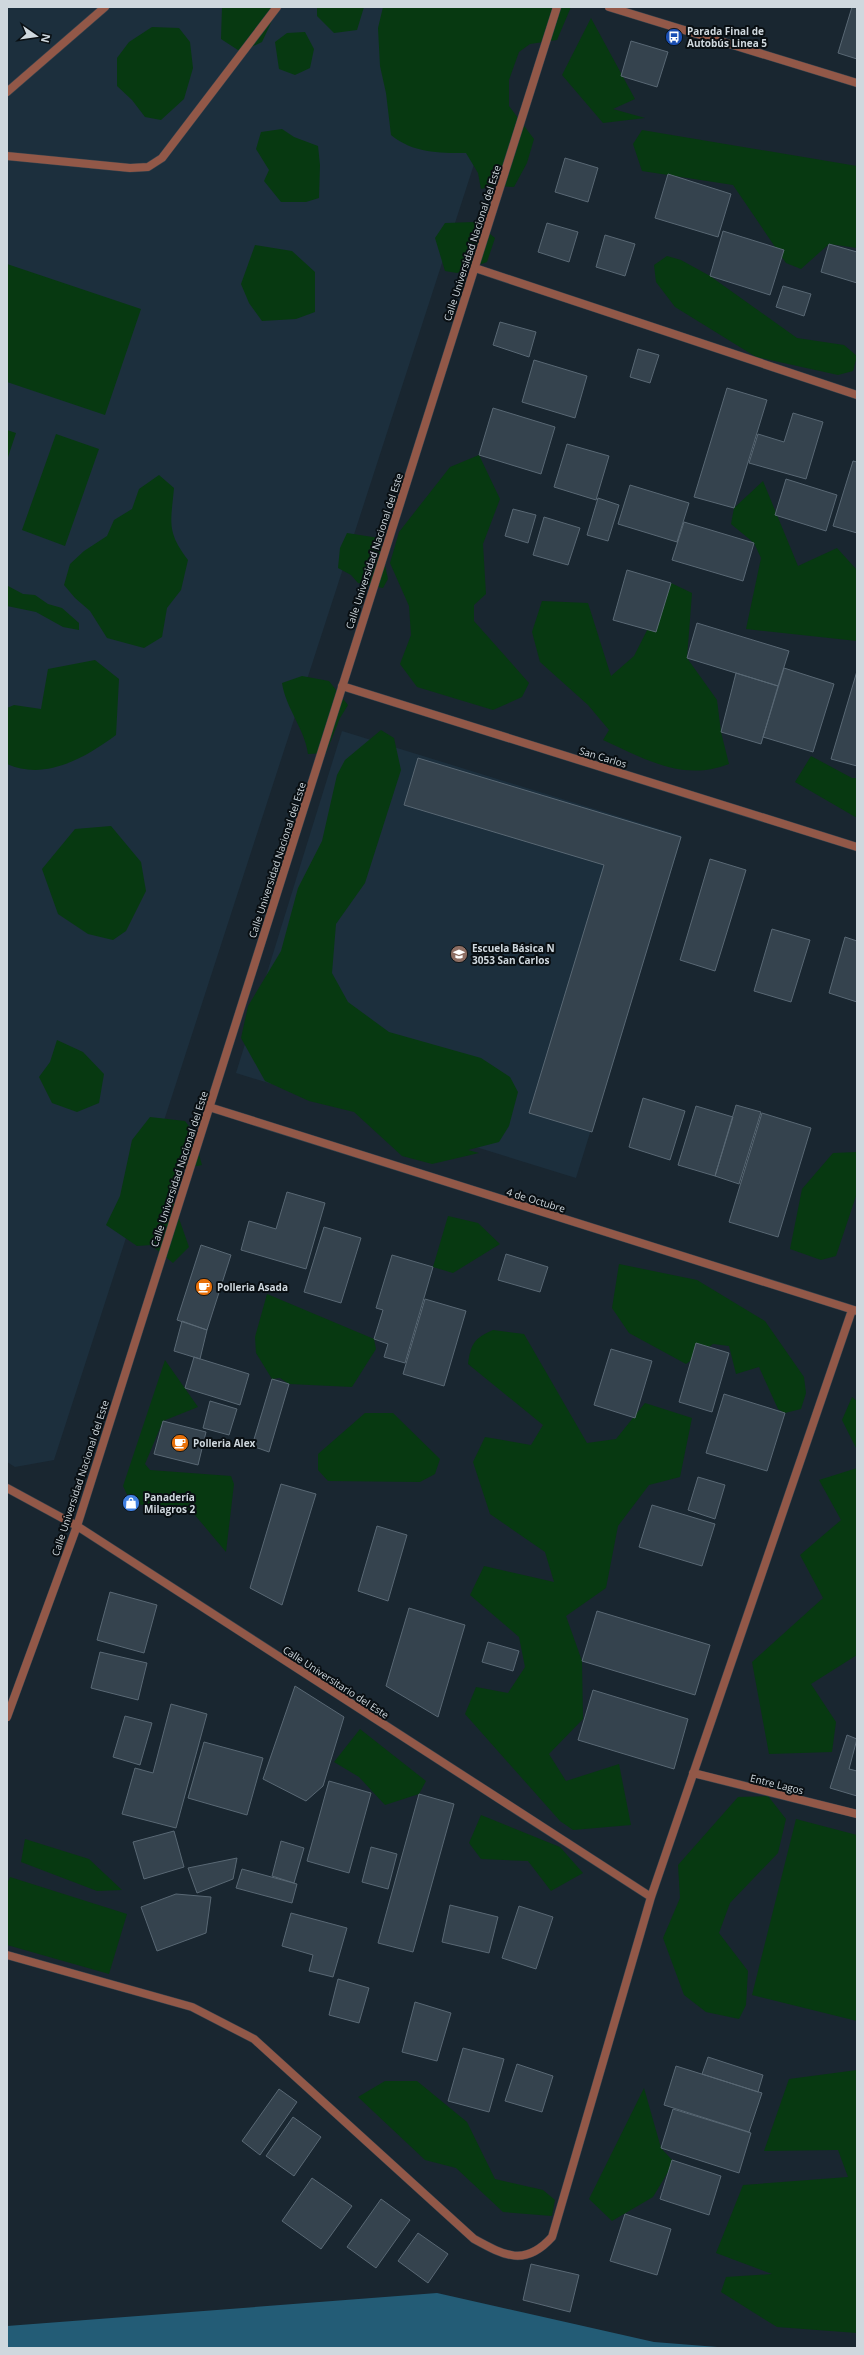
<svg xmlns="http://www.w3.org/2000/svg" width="864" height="2355" font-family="'Open Sans',sans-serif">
	<rect width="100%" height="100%" fill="#192630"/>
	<path fill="#1c2f3d" d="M7,7H525L54,1460L15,1467L7,1462Z
		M342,731L682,836L576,1178L236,1073Z"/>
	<path fill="#073911" d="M222,7H273L276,12L262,42L241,52L221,39Z
		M317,7H364L357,30L334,33L317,16Z
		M383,7H571L557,40L530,44L519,52L509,80V106L534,139L527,163L514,187L493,186L481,189L478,173L466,153C438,153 413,153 391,135L386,93L380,66L378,28Z
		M591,18L635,99L613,109L645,118L603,123L562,75Z
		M152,27L179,28L190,42L193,68L184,99L161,120L145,117L132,100L117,86V58L129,42Z
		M305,32L314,49L310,68L295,75L279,69L275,42L287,33Z
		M282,129L294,137L318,146L320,165L319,198L306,202H281L264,181L269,170L256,149L261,132Z
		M642,130L857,166V248L829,244L801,269L786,263L733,185L642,171L633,144Z
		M475,222L495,238L487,262L457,273L445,271L435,238L445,223Z
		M255,245L292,251L315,272V312L296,319L262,321L249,303L241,284Z
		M667,256L681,260L710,276L797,338L844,345L857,356L853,371L838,375L756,357L675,307L656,282L654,265Z
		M7,264L141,309L105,415L7,382Z
		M7,430L16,433L7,460Z
		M56,434L99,449L65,546L22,530Z
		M479,455L500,499L483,544L486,594L474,605V621L529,683L522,697L493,710L417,687L400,664L411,635L409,606L390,563L399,532L450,467Z
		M159,475L174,488C171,522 166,531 188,560L181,590L167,608L162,637L144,648L107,638L90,611L75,598L64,585L70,564L84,551L107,536L114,520L132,509L139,489Z
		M763,481L798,566L837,548L857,570V641L746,629L761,558L754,543L731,524L734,508Z
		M347,533L379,538L388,579L383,588L358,583L351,575L338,568L340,548Z
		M671,583L692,593L687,658L717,700L721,732L729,764C683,782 645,759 603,740L609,730L588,705L540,662L532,632L542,601L588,603L611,676L634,656Z
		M8,586L23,594L35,595L48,604L62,608L79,623V630L63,627L36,612L7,606Z
		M95,660L119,679L116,735C85,758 45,781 7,764V708L14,705L41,709L48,669Z
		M302,676L329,681L348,705L340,718L326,753L308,754C305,729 286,709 282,683Z
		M381,730L394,738L401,770L365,883L336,924L332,973L348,1002L389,1032L481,1058L510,1077L518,1092L509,1126L499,1142L468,1150L479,1153L432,1164L402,1156L354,1112L309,1101L265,1081L241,1038L248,1006L281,951L298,888L322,841L337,775L345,760Z
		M811,756L852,778H857V818L795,782Z
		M111,826L141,862L146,891L126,931L113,940L88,934L58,914L42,869L75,829Z
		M57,1040L83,1052L104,1074L99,1103L77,1112L52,1103L39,1077L50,1062Z
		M150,1117L185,1121L192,1130L202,1165L177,1170L169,1190L189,1247L173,1263L151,1245L137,1246L106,1225L120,1196L132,1140Z
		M857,1152V1193L836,1256L821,1260L790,1249L802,1189L833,1153Z
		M448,1216L478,1223L500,1244L453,1273L433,1267Z
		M619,1264L697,1280L765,1321L804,1377L806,1393L801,1409L785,1413L778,1409L759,1367L736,1374L729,1346L713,1344L686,1364L629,1333L612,1308Z
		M267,1294L374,1339L376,1349L352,1387L289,1384L280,1378L272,1379L256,1353L255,1337Z
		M493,1330L524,1334L587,1443L616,1439L645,1403L692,1418L680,1477L649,1485L618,1526L606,1588L566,1616L582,1661L583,1719L549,1754L566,1781L619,1764L631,1825L573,1830L560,1821L465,1714L476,1687L508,1693L525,1667L519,1637L470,1595L484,1566L554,1582L545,1552L490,1514L473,1462L485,1437L531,1445L543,1425L468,1364C471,1344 474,1338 493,1330Z
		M165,1360L198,1407L163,1421L145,1464L150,1470L231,1476L234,1484L226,1552L194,1514L131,1503L123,1486Z
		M852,1397L857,1401V1450L842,1420Z
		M365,1413H393L440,1459L435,1474L420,1482L328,1481L318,1470V1454Z
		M857,1468V1655L811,1684L836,1722L832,1752L769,1754L752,1662L823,1598L800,1555L841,1520L819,1480Z
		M360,1729L426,1781L419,1794L385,1805L359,1777L334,1762Z
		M768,1796L786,1819L778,1853L730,1903L719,1933L748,1971L746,2005L739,2019L706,2012L684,1995L663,1938L680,1898L678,1865L738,1797Z
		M481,1815L560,1847L583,1873L551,1891L528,1861L481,1859L469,1843Z
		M796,1819L857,1835V2021L752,1995Z
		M25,1839L89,1859L122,1890L97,1891L21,1862Z
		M10,1877L127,1914L109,1974L7,1945V1884Z
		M857,2070V2333L777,2327L721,2292L726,2277L772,2274L716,2253L743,2185L848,2177L838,2150L764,2151L789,2079Z
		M385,2081H417L467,2122L495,2179L543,2190L555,2200L552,2216L503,2212L456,2168L425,2160L358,2097Z
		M644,2088L661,2148L672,2160L671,2167L653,2197L612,2221L589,2199Z"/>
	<path fill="#235c76" d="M437,2293L654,2342L730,2348H7V2326Z"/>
	<path fill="#35434e" stroke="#596874" d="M852,7H857V59L838,53Z
		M631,41L668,52L657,87L621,76Z
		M565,158L598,168L588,202L555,192Z
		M668,174L731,194L718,237L655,218Z
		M547,223L578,232L569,262L538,252Z
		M723,231L784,250L770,295L710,276Z
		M605,235L635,244L625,276L596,267Z
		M829,244L857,252V283L821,272Z
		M783,286L811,294L804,316L776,307Z
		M500,322L536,332L529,357L493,345Z
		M638,349L659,355L650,383L630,377Z
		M534,360L587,376L575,418L522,402Z
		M727,388L767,400L734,508L694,497Z
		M493,408L555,427L541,474L479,455Z
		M793,413L823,422L806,479L749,463L758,434L784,442Z
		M567,444L609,456L596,500L554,487Z
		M853,461L857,462V533L833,526Z
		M786,479L837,495L826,531L775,515Z
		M630,485L689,503L677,542L618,524Z
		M598,498L619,505L608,541L587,535Z
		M513,509L536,515L528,543L505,536Z
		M544,517L580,528L568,565L533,555Z
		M684,522L754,543L743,581L672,560Z
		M627,570L671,583L656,632L613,620Z
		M697,623L789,651L778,686L687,658Z
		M784,668L834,684L813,752L763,737Z
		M857,671V766L831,759Z
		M736,673L778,686L761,744L721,732Z
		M418,758L681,837L592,1132L529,1113L604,865L404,805Z
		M710,859L746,870L715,971L680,960Z
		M772,929L810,940L791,1002L754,991Z
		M845,937L857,941V1002L829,993Z
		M643,1098L685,1111L670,1160L629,1147Z
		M736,1105L761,1112L739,1184L715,1176Z
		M696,1106L733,1117L715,1176L678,1165Z
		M762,1113L811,1128L778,1237L729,1222Z
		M287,1192L325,1203L306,1269L241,1250L249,1221L276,1229Z
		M324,1227L361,1238L341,1303L304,1292Z
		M201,1245L231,1255L207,1330L177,1320Z
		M506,1254L548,1267L540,1292L498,1280Z
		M392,1255L433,1267L405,1363L384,1357L388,1344L374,1339L383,1310L376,1308Z
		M425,1299L466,1311L444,1386L403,1374Z
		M182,1321L207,1330L200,1359L174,1351Z
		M696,1343L729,1353L712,1412L679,1402Z
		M611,1349L652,1361L635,1418L594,1405Z
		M194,1357L249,1374L240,1405L185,1388Z
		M272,1379L289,1384L269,1452L252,1446Z
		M724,1394L785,1413L767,1471L706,1453Z
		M210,1401L237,1409L229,1435L203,1428Z
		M163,1421L206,1432L198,1465L154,1454Z
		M698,1477L725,1485L715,1519L688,1510Z
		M281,1484L316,1494L282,1605L250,1588Z
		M652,1505L715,1524L702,1566L639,1547Z
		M377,1526L407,1535L388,1601L358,1591Z
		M110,1592L157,1605L144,1653L97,1640Z
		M409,1608L465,1625L438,1717L386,1686Z
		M597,1611L710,1645L695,1695L582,1661Z
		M488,1642L519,1651L513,1671L482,1662Z
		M100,1652L147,1663L138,1700L91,1688Z
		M295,1686L344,1717L323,1786L306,1801L263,1779Z
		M593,1690L688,1719L674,1769L578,1740Z
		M171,1704L207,1714L176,1828L122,1814L135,1768L153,1773Z
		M125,1716L152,1723L140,1765L113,1757Z
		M847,1735L857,1739L849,1769L857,1771V1796L830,1788Z
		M204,1742L263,1758L247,1815L188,1798Z
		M329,1781L371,1793L349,1873L307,1861Z
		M419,1794L454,1804L413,1952L378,1943Z
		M174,1831L184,1867L144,1879L133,1842Z
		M281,1841L304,1848L294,1883L272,1876Z
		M371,1847L397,1854L388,1889L362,1882Z
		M237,1858L233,1879L197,1893L188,1868Z
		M242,1869L297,1884L292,1903L236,1888Z
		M176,1894L211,1897L206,1933L157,1951L141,1907Z
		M450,1905L498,1917L489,1953L442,1942Z
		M519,1906L553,1917L536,1969L502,1958Z
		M291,1913L347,1928L333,1977L309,1971L313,1955L282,1946Z
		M338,1979L369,1988L359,2023L329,2015Z
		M415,2002L451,2013L437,2061L402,2052Z
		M463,2048L504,2059L489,2112L448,2101Z
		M708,2057L763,2075L758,2092L702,2074Z
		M517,2064L553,2076L542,2112L505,2101Z
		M676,2066L762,2093L749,2132L664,2105Z
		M279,2089L297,2102L260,2155L242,2141Z
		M673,2109L751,2133L739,2173L661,2148Z
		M293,2117L321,2137L294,2176L266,2156Z
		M672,2160L721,2176L709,2215L660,2199Z
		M312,2178L352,2206L321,2249L282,2221Z
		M381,2199L410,2220L376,2268L347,2247Z
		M625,2214L671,2229L657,2275L610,2261Z
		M418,2233L448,2254L428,2283L398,2261Z
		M531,2264L579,2275L570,2312L523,2300Z"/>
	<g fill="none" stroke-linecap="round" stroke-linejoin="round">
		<defs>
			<path id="service" d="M609,7L857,83
				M7,92L105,7
				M7,156L130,168L148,167L162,158L277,7"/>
			<path id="minor" d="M475,268L857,395
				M342,686L857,847
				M209,1107L857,1311
				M7,1717L77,1526L651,1897
				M693,1773L857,1814
				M7,1955L192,2007L254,2039L474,2239C505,2256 525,2267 552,2237L651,1897L852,1310"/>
			<path id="tertiary" d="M7,1488L77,1526L557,7"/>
		</defs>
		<use href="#service" stroke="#36424c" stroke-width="9"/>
		<use href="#minor" stroke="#36424c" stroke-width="9"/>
		<use href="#tertiary" stroke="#36424c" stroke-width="9"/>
		<use href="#service" stroke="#925848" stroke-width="8"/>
		<use href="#minor" stroke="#925848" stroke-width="8"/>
		<use href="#tertiary" stroke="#925848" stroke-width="8"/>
	</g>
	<defs>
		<symbol id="bus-disc" viewBox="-11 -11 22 22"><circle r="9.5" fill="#1a4fb4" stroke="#090f13"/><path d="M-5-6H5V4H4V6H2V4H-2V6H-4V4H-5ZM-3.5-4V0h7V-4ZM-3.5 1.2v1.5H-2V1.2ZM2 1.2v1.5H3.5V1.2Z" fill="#fff"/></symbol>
		<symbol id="school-disc" viewBox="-11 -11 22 22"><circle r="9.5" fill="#8d6e63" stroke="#090f13"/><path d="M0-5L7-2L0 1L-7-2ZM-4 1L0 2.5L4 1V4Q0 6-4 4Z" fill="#fff"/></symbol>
		<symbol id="cafe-disc" viewBox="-11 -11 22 22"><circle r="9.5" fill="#e8710a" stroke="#090f13"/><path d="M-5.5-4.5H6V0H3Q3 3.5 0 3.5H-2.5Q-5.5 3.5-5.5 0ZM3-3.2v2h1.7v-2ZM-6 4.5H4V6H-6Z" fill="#fff"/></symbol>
		<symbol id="shop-disc" viewBox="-11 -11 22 22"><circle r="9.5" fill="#3f7fe0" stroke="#090f13"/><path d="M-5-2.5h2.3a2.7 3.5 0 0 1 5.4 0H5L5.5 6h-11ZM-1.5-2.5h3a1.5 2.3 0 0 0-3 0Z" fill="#fff"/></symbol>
	</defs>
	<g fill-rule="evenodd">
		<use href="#bus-disc" x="664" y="27" width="20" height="20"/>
		<use href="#school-disc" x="449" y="944" width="20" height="20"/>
		<use href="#cafe-disc" x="194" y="1277" width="20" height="20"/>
		<use href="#cafe-disc" x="170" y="1433" width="20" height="20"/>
		<use href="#shop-disc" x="121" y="1493" width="20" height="20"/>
	</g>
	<g text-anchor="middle" stroke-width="4" stroke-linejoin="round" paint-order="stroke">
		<g font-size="10" font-weight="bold" fill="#cfd8de" stroke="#090f13" text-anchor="start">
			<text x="687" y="35">Parada Final de<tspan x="687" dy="12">Autobús Linea 5</tspan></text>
			<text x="472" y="952">Escuela Básica N<tspan x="472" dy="12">3053 San Carlos</tspan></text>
			<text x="217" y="1291">Polleria Asada</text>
			<text x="193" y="1447">Polleria Alex</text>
			<text x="144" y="1501">Panadería<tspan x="144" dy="12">Milagros 2</tspan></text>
		</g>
		<g font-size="10" fill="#cfd8de" stroke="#090f13">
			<text transform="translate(472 243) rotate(-72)" y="4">Calle Universidad Nacional del Este</text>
			<text transform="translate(374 551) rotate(-72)" y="4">Calle Universidad Nacional del Este</text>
			<text transform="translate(603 757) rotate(17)" y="4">San Carlos</text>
			<text transform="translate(277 860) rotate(-72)" y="4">Calle Universidad Nacional del Este</text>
			<text transform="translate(179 1169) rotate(-72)" y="4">Calle Universidad Nacional del Este</text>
			<text transform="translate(536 1200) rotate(17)" y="4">4 de Octubre</text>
			<text transform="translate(80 1478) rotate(-72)" y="4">Calle Universidad Nacional del Este</text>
			<text transform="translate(336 1682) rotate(33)" y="4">Calle Universitario del Este</text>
			<text transform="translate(777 1784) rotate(14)" y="4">Entre Lagos</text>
		</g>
	</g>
	<rect width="864" height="2355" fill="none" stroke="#cfd8de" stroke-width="16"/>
	<g transform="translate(36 36) rotate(103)" stroke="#090f13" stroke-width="3" paint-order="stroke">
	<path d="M0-3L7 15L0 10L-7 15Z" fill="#cfd8de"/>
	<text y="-6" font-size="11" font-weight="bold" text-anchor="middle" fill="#cfd8de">N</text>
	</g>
</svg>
